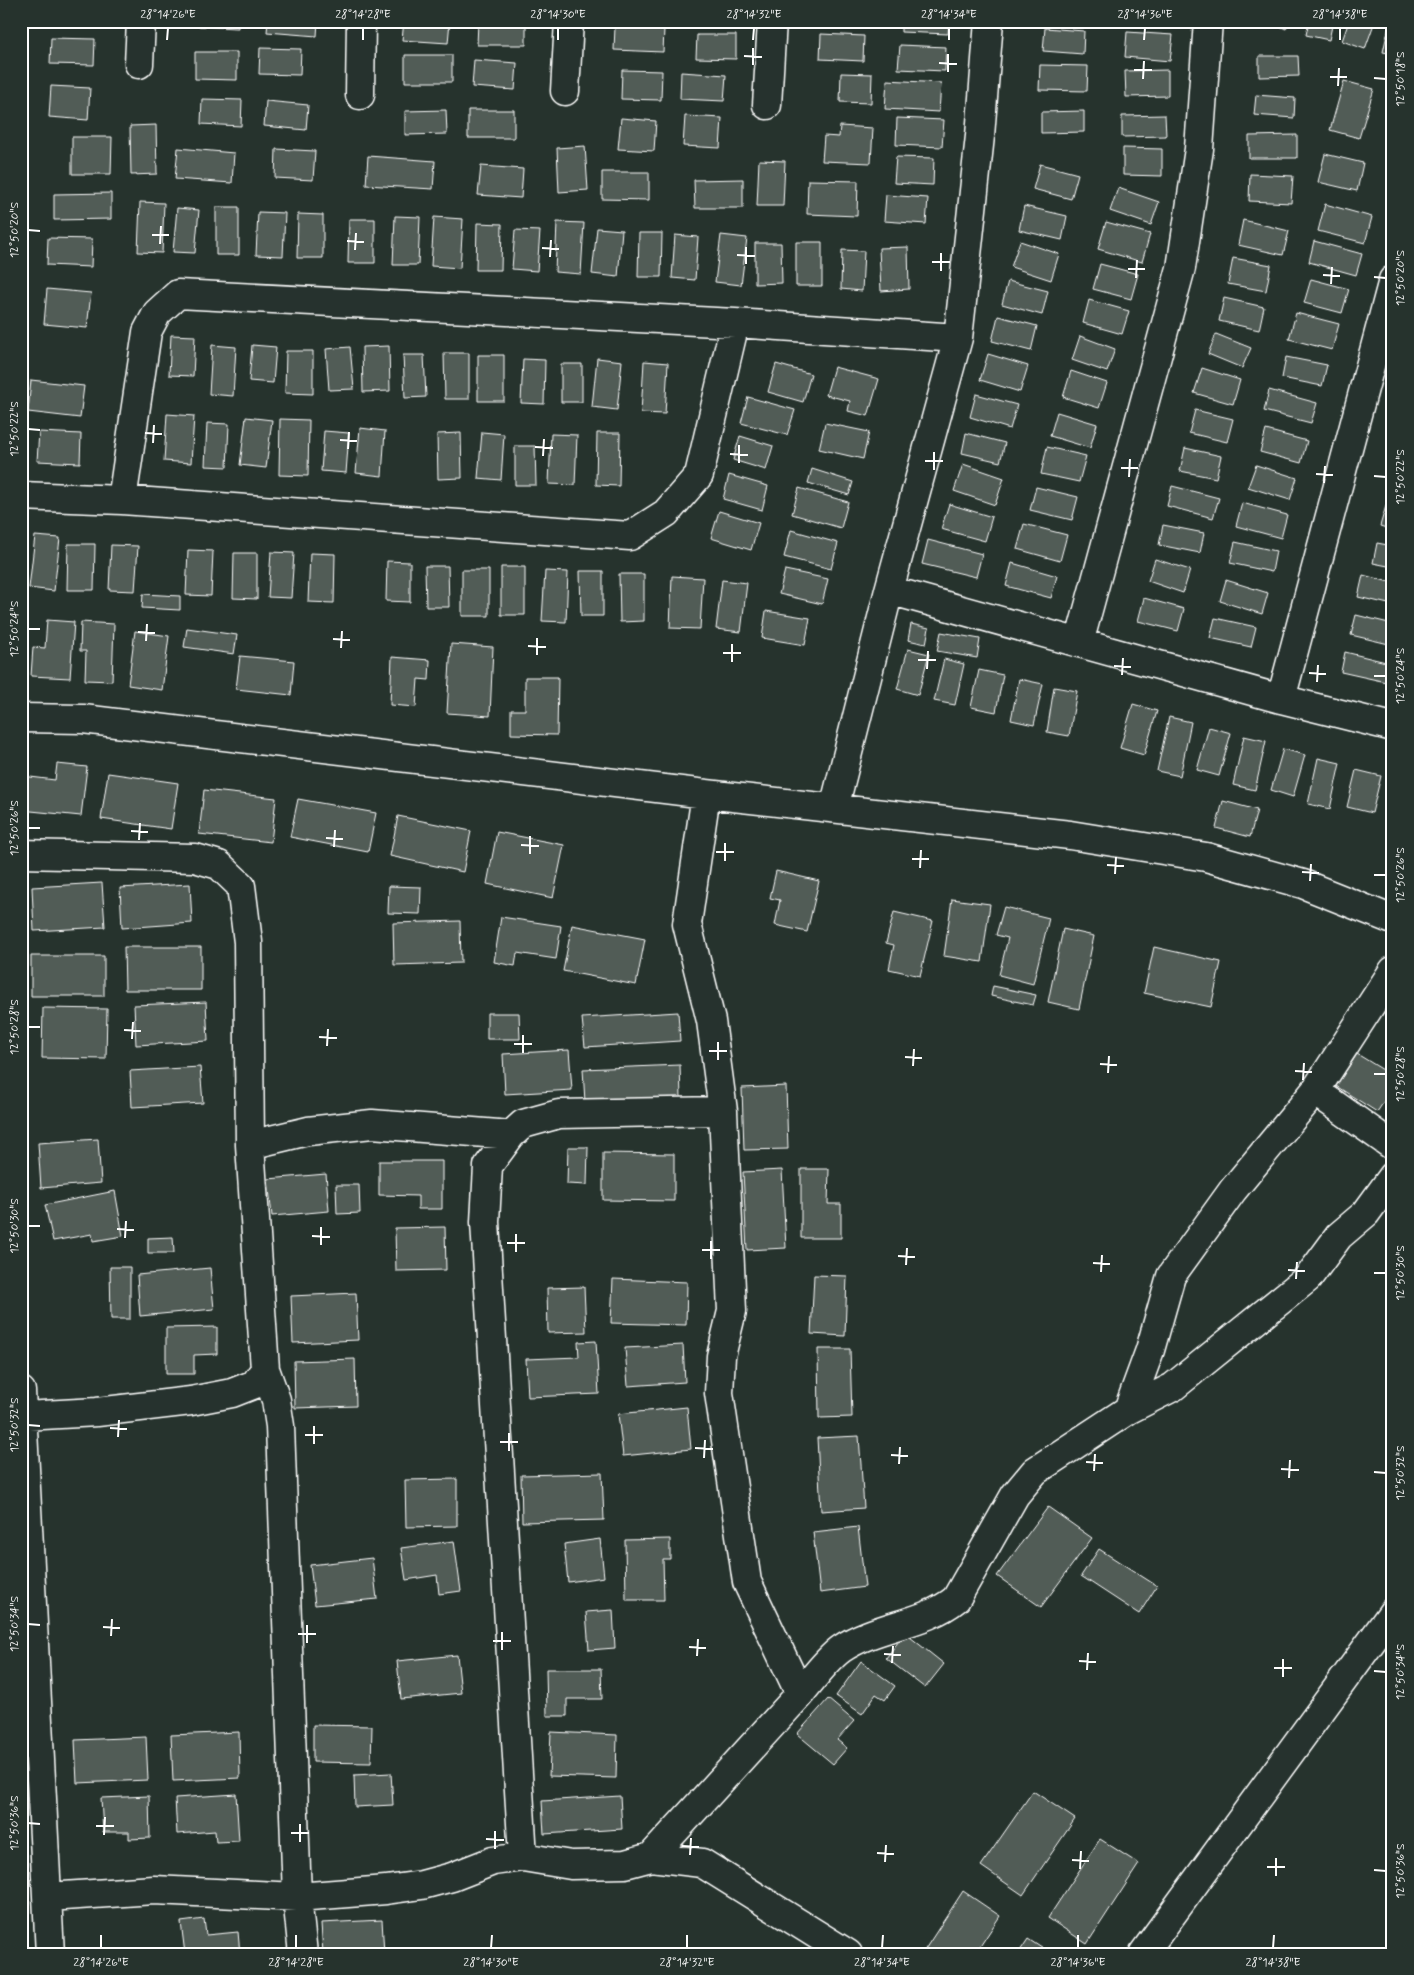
<svg xmlns="http://www.w3.org/2000/svg" width="1414" height="1975" font-family="Mynerve,sans-serif">
	<rect width="100%" height="100%" fill="#26332d"/>
	<filter id="ink" filterUnits="userSpaceOnUse"><feTurbulence type="fractalNoise" baseFrequency=".02" numOctaves="2"/><feDisplacementMap in="SourceGraphic" scale="10" xChannelSelector="R" yChannelSelector="G"/><feConvolveMatrix kernelMatrix="1 2 1 2 8 2 1 2 1" color-interpolation-filters="sRGB"/></filter>
	<g filter="url(#ink)">
		<path fill="#515c57" stroke="#fff" d="M192,21H238V28L192,26Z
			M268,21H318L317,36L267,32Z
			M404,21H450L448,43L402,40Z
			M526,21V45H477L478,22Z
			M836,21H865V24Z
			M901,21H949L948,34L901,32Z
			M1268,21H1289L1286,29Z
			M1309,21H1333L1329,40L1306,35Z
			M1349,21H1375L1365,49L1342,41Z
			M1390,21H1393V54L1383,52Z
			M615,27L664,29L663,52L614,50Z
			M1045,28L1084,31L1083,54L1043,51Z
			M21,29H26L24,57H21Z
			M1127,32L1173,35L1170,61L1125,57Z
			M821,34L864,36L863,61L820,59Z
			M697,35H736V59L696,58Z
			M51,38L95,39L94,65L50,64Z
			M900,45L946,47L945,71L898,69Z
			M260,48L301,49L300,75L259,74Z
			M195,52H237V80L195,79Z
			M405,55H452V82H405Z
			M1259,56H1298L1299,76L1259,77Z
			M474,60L517,63L515,90L472,87Z
			M1040,65L1088,66L1087,91L1039,90Z
			M622,70L662,71L661,100L621,99Z
			M1168,70V96L1126,97L1125,71Z
			M681,72L726,75L724,101L680,99Z
			M841,73L872,74L871,103L840,102Z
			M887,80L941,83L939,112L885,109Z
			M1344,81L1374,89L1359,138L1330,130Z
			M51,86L90,88L88,120L49,117Z
			M1256,95L1295,98L1294,118L1254,115Z
			M202,99L242,100L241,126L201,124Z
			M266,101L308,105L306,130L264,126Z
			M446,110L447,134L405,135V111Z
			M468,110H514V138H468Z
			M1084,111V132L1041,133V112Z
			M1165,115L1166,136L1122,137V116Z
			M685,116L722,118L720,148L683,146Z
			M621,118L656,121L654,151L618,149Z
			M897,118L944,120L942,147L896,145Z
			M156,125L157,174L131,175L130,126Z
			M840,126L873,128L871,163L822,161L824,136L839,137Z
			M1297,135V158H1249V136Z
			M72,137H112L111,174H72Z
			M585,146L588,190L559,192L557,148Z
			M178,148L234,153L232,183L175,179Z
			M1123,148L1162,149V176L1123,175Z
			M276,149L315,151L313,180L275,178Z
			M1325,154L1363,163L1357,191L1318,182Z
			M368,156L435,161L433,189L366,185Z
			M896,157L934,158L933,185L894,183Z
			M759,160L785,161L783,206H757Z
			M1040,164L1078,174L1071,199L1033,189Z
			M481,166L523,169L521,198L478,195Z
			M602,172H649V200L602,199Z
			M1250,174L1293,176L1291,203L1249,201Z
			M743,179V208H695L694,180Z
			M808,180L858,181L857,216L807,214Z
			M1118,188L1159,202L1151,225L1110,211Z
			M111,193V219L54,220V194Z
			M886,195L928,198L926,224L884,221Z
			M140,202L164,203L162,253L138,252Z
			M1325,204L1372,217L1365,243L1318,231Z
			M1024,206L1067,216L1062,240L1019,230Z
			M216,207H239V255H216Z
			M177,208L199,210L195,253L173,252Z
			M258,212L285,213L283,256L256,255Z
			M298,214L323,215V258H297Z
			M395,216L420,217L418,265H393Z
			M434,217L463,219L460,268L431,266Z
			M349,219H375V263H348Z
			M1243,220L1289,231L1283,255L1238,245Z
			M557,222L584,223L581,274L555,272Z
			M1106,222L1150,234L1142,262L1098,249Z
			M477,223L502,224L501,270H476Z
			M597,228L622,230L618,277L592,274Z
			M515,230L540,231L537,271L512,269Z
			M639,233H662L661,277H638Z
			M675,235L698,237L695,280L672,278Z
			M721,235L747,238L741,285L715,282Z
			M48,238L92,239L91,267L47,265Z
			M1020,241L1059,254L1051,280L1011,267Z
			M1314,241L1362,254L1356,275L1309,262Z
			M796,242H822V286H796Z
			M755,243H781L782,283L755,284Z
			M908,247L909,289L881,291L879,248Z
			M842,250L864,251L862,291L841,289Z
			M1233,258L1271,265L1266,291L1228,284Z
			M1100,264L1138,274L1131,299L1093,289Z
			M1311,279L1349,289L1342,313L1304,303Z
			M1008,281L1048,291L1042,315L1002,304Z
			M47,289L91,293L87,328L44,324Z
			M1224,298L1264,307L1259,330L1219,321Z
			M1089,300L1129,311L1122,334L1083,323Z
			M1296,313L1339,324L1332,350L1289,339Z
			M998,316L1037,326L1031,351L992,341Z
			M1216,334L1251,348L1242,368L1208,354Z
			M171,335L195,336L193,376L169,375Z
			M1080,336L1115,349L1107,372L1072,360Z
			M212,345L236,347L233,396L209,394Z
			M252,345L276,347L273,383L249,381Z
			M389,346L390,391L363,392L362,347Z
			M350,347L354,389L329,390L326,349Z
			M286,351H313V394L285,393Z
			M444,353H469V399H445Z
			M988,354L1028,366L1020,392L980,380Z
			M403,355H424L426,397L405,398Z
			M478,355H504V401H478Z
			M1286,357L1327,365L1322,386L1282,378Z
			M597,358L622,361L617,410L592,407Z
			M523,359L545,360L544,404L521,403Z
			M644,361L668,363L665,414L641,413Z
			M561,364H582V402H561Z
			M776,364L811,374L803,402L768,392Z
			M834,367L879,379L868,416L848,411L850,401L826,395Z
			M1202,368L1240,380L1233,404L1194,393Z
			M1071,371L1107,383L1099,408L1063,397Z
			M31,380L84,386L80,418L28,412Z
			M1269,390L1317,403L1311,423L1264,411Z
			M976,394L1017,405L1010,429L970,417Z
			M748,397L795,410L787,435L741,423Z
			M1195,410L1233,419L1227,442L1189,433Z
			M1057,412L1097,424L1090,448L1050,436Z
			M167,414L194,416L191,463L164,461Z
			M246,417L272,420L266,468L240,465Z
			M280,419L309,420L308,476L279,475Z
			M207,423L229,424L227,467L205,466Z
			M825,423L869,432L863,459L819,449Z
			M360,428L385,431L382,476L356,473Z
			M1266,430L1307,441L1301,463L1260,452Z
			M324,431L349,433L346,473L321,471Z
			M39,432L81,434L80,463L37,461Z
			M482,432L504,434L501,480L478,478Z
			M461,433L462,478L438,479L437,434Z
			M597,433H620L619,486L596,485Z
			M966,433L1005,443L1000,462L962,453Z
			M551,434L577,435L575,485L549,484Z
			M740,436L773,446L766,470L733,460Z
			M515,446H535L536,485H515Z
			M1047,447L1086,456L1079,482L1041,474Z
			M1185,448L1221,456L1216,478L1180,471Z
			M963,464L1004,478L995,505L954,491Z
			M1392,464H1393V487L1387,485Z
			M1256,465L1297,478L1290,500L1248,487Z
			M812,469L853,482L849,495L808,483Z
			M729,475L768,486L762,510L723,499Z
			M1172,486L1219,498L1213,518L1167,506Z
			M1036,487L1078,497L1072,520L1030,510Z
			M799,488L848,502L841,528L792,514Z
			M1388,499L1393,500V530L1380,526Z
			M1242,503L1287,515L1281,538L1236,526Z
			M949,504L992,517L985,541L941,529Z
			M719,511L759,523L751,550L711,538Z
			M1024,524L1067,535L1060,561L1017,549Z
			M1163,525L1204,533L1200,553L1159,545Z
			M791,530L838,543L831,569L784,557Z
			M35,536L60,538L54,591L29,588Z
			M928,540L982,554L976,577L922,564Z
			M1235,542L1276,551L1272,572L1230,563Z
			M1377,543L1393,546V567L1373,563Z
			M68,544H95L94,590H67Z
			M111,545L138,546L135,591L109,590Z
			M188,550L213,551L211,596L186,595Z
			M271,552L294,553L291,598L268,597Z
			M234,553H257V599L233,598Z
			M310,553L335,554L334,603L308,602Z
			M1155,559L1190,570L1183,593L1148,581Z
			M387,561L410,562V602L386,601Z
			M1012,563L1057,576L1051,598L1006,586Z
			M425,566H448L449,607H426Z
			M501,567H525V615H501Z
			M462,570H489V616H462Z
			M785,570L828,579L822,604L779,594Z
			M545,571L568,572L566,622L542,621Z
			M580,571H603V616H581Z
			M619,574H644V621L620,622Z
			M1363,575L1393,583V605L1358,597Z
			M672,576L703,578L700,629L670,628Z
			M722,580L747,583L741,632L716,629Z
			M1226,580L1268,593L1262,614L1220,601Z
			M143,594L180,596V610L142,608Z
			M1144,598L1184,609L1178,631L1138,621Z
			M766,611L810,618L805,645L762,638Z
			M1356,615L1393,624V645L1351,635Z
			M1215,618L1256,627L1251,647L1210,638Z
			M47,620L74,622L70,678L31,676L33,647L45,648Z
			M81,622L114,624L112,681L85,680L86,651H80Z
			M911,624L929,628L926,644L908,640Z
			M187,628L237,635L234,654L184,647Z
			M135,631L169,636L162,690L128,685Z
			M941,632L980,639L977,658L937,651Z
			M451,644L493,647L490,716L447,713Z
			M908,649L929,654L918,695L897,689Z
			M1345,652L1390,663L1386,682L1341,672Z
			M240,656L294,661L291,695L236,689Z
			M392,657L430,660L429,680L418,679L416,707L390,705Z
			M944,659L964,664L955,705L934,701Z
			M979,670L1003,675L996,712L971,707Z
			M525,677H558L557,735L511,734V710H525Z
			M1019,679L1043,684L1034,725L1011,720Z
			M1054,687L1077,691L1069,736L1047,732Z
			M1133,704L1157,711L1144,755L1120,748Z
			M1169,717L1191,722L1180,776L1157,771Z
			M1209,727L1231,733L1219,776L1197,770Z
			M1244,736L1266,741L1255,790L1233,785Z
			M1283,749L1305,755L1293,797L1271,790Z
			M1318,758L1340,763L1330,809L1308,804Z
			M57,764L87,767L81,816L21,810L22,776L55,780Z
			M1356,770L1381,776L1372,813L1347,807Z
			M108,773L178,783L171,829L101,819Z
			M204,790L276,798L271,842L199,834Z
			M1393,792V822L1387,820Z
			M298,799L376,813L368,852L290,837Z
			M1223,801L1257,810L1250,837L1216,828Z
			M398,816L471,831L463,872L390,856Z
			M497,832L564,845L553,898L487,884Z
			M776,871L819,881L807,932L775,925L780,900L770,898Z
			M102,883L105,927L34,931L32,887Z
			M190,884L192,923L122,928L120,888Z
			M389,886L421,887L420,914L388,913Z
			M952,899L990,904L982,962L944,956Z
			M1004,907L1049,918L1033,984L999,975L1008,938L996,935Z
			M894,912L933,921L920,976L889,969L894,945L886,943Z
			M501,917L561,926L556,959L517,953L515,966L494,962Z
			M460,921L461,963L394,965L393,923Z
			M572,925L645,939L636,985L563,971Z
			M1063,929L1094,936L1079,1009L1048,1002Z
			M124,947H201V990H125Z
			M1154,947L1221,962L1211,1007L1144,993Z
			M31,956H104V996H31Z
			M993,986L1036,995L1033,1005L991,996Z
			M206,1002L208,1041L136,1045L134,1005Z
			M43,1008L107,1009L106,1059L42,1058Z
			M678,1012L680,1041L585,1047L582,1018Z
			M487,1013H519L520,1039H487Z
			M569,1050L572,1090L505,1094L503,1054Z
			M1357,1054L1393,1076V1088L1377,1112L1336,1086Z
			M680,1065L681,1098L585,1102L583,1069Z
			M200,1067L203,1103L132,1107L130,1071Z
			M786,1086L788,1149L744,1150L742,1088Z
			M98,1139L101,1183L41,1188L38,1143Z
			M568,1147H588L587,1185L567,1184Z
			M603,1153L674,1154V1201L603,1200Z
			M379,1161H442V1209H418V1196L379,1195Z
			M801,1169H829L828,1204H841V1238H801Z
			M782,1170L786,1248L747,1250L743,1172Z
			M326,1174L329,1211L272,1216L268,1179Z
			M336,1185H359L360,1213L337,1214Z
			M115,1191L123,1236L93,1241L92,1234L53,1241L45,1205Z
			M445,1227L446,1270L396,1271L395,1228Z
			M173,1237L174,1253H148V1238Z
			M110,1267H130V1319H111Z
			M210,1268L214,1309L140,1316L137,1275Z
			M814,1275L847,1276L845,1336L811,1334Z
			M613,1279L687,1282L686,1325L611,1323Z
			M584,1287L586,1332L548,1333L547,1288Z
			M356,1293L358,1340L293,1343L291,1296Z
			M217,1327V1354L194,1355V1374H166V1328Z
			M596,1341L599,1394L528,1397L526,1359L579,1357L578,1342Z
			M683,1345L685,1382L628,1386L625,1348Z
			M818,1349H850L852,1417L819,1418Z
			M355,1359L356,1406L295,1408L294,1361Z
			M687,1407L691,1449L623,1456L618,1414Z
			M859,1436L864,1508L821,1511L817,1438Z
			M602,1473L604,1520L522,1522L521,1475Z
			M457,1479V1526L406,1527L405,1480Z
			M1048,1507L1092,1538L1041,1607L997,1576Z
			M858,1527L865,1587L820,1593L813,1532Z
			M600,1539L604,1577L568,1582L564,1544Z
			M670,1539V1559H663L664,1600H626L625,1540Z
			M454,1541L461,1591L439,1594L437,1575L406,1580L401,1548Z
			M1099,1549L1157,1586L1139,1614L1081,1576Z
			M372,1558L377,1599L315,1605L310,1565Z
			M613,1610L615,1648L589,1650L586,1612Z
			M905,1633L944,1664L925,1688L886,1658Z
			M457,1655L461,1693L401,1699L397,1661Z
			M861,1661L895,1686L885,1700L876,1694L862,1714L836,1696Z
			M546,1669H601L602,1699H567V1716H547Z
			M828,1699L854,1721L837,1740L847,1748L833,1764L797,1734Z
			M313,1725L372,1726L371,1763L313,1762Z
			M239,1732L240,1778L173,1781L171,1735Z
			M551,1732L617,1735L616,1778L549,1776Z
			M146,1737L148,1780L77,1783L75,1740Z
			M391,1773L393,1805L355,1807L354,1775Z
			M1033,1791L1075,1819L1023,1895L981,1866Z
			M236,1794L239,1841L216,1842L215,1831L177,1834L175,1798Z
			M149,1796L150,1838L129,1839V1832H103L101,1798Z
			M620,1796L622,1829L544,1834L542,1801Z
			M1100,1839L1139,1864L1087,1944L1048,1918Z
			M963,1891L1000,1916L975,1954H922Z
			M204,1919L206,1935L238,1932L240,1954H185L181,1922Z
			M382,1920L384,1954H323L321,1923Z
			M1028,1939L1051,1954H1018Z"/>
		<g fill="none" stroke-linecap="round" stroke-linejoin="round">
			<defs>
				<path id="minor" d="M139,64L141,21
					M565,91L569,21
					M360,95L361,21
					M767,105L772,21
					M21,496L122,500L630,536L666,513L699,475L735,323
					M122,500L147,332L157,313L178,294L735,323L958,338
					M889,590L1281,699L1393,727
					M1079,643L1181,268L1199,149L1208,21
					M1281,699L1393,280
					M21,718L83,719L706,794L1070,835L1206,857L1303,884L1393,920
					M834,808L889,590L958,338L980,136L989,21
					M21,854L195,858L219,865L241,886L248,942L250,1145L265,1369L255,1384L232,1393L191,1401L97,1412L24,1416
					M1315,1091L1393,971
					M250,1145L308,1131L372,1124L511,1135
					M265,1369L276,1400L280,1426L297,1897L303,1954
					M21,1391L50,1954
					M1128,1410L1150,1350L1171,1276L1233,1190L1315,1091L1393,1146
					M800,1694C812,1680 826,1660 841,1649C876,1625 924,1625 956,1599L1015,1495L1035,1471L1128,1410L1173,1387L1308,1278L1339,1236L1366,1213L1393,1176
					M523,1857L485,1222L488,1166L511,1135L523,1124L559,1114L723,1111
					M651,1857L800,1694L747,1582L719,1393L721,1356L732,1311L723,1111L711,1021L687,924L706,794
					M48,1897L154,1890L297,1897L386,1890L422,1885L452,1877L493,1861L523,1857L571,1865L625,1864L651,1857L702,1863L848,1954
					M1143,1954L1393,1612"/>
			</defs>
			<use href="#minor" stroke="#fff" stroke-width="31"/>
			<use href="#minor" stroke="#26332d" stroke-width="28"/>
		</g>
	</g>
	<path fill="none" stroke="#fff" stroke-width="2" d="M167,40L168,28M363,40V28M558,40V28M753,40L754,28M949,40V28M1144,40L1145,28M1340,40V28M744,56L762,57M939,63L957,64M753,65V48M1134,70H1152M948,72V54M1330,77H1347M1374,78L1386,79M1143,79L1144,61M1338,86L1339,68M28,230L40,231M152,235H169M347,241L364,242M160,244L161,226M542,248L559,249M355,250L356,233M737,255L755,256M550,257L551,240M932,262H950M746,264V247M1128,269H1145M941,271V253M1323,275L1340,276M1374,277L1386,278M1136,278L1137,260M1331,284L1332,267M28,429L40,430M145,433L162,434M340,440L357,441M153,443L154,425M535,447L553,448M348,449L349,432M730,454L748,455M543,456L544,439M925,461H943M739,463V445M1121,468H1138M934,470V452M1316,474L1333,475M1374,476L1386,477M1129,477L1130,459M1324,483L1325,466M28,629H40M138,632L155,633M333,639L350,640M146,641L147,624M528,646L546,647M341,648L342,631M723,653H741M537,655V638M918,660H936M732,662V644M1114,666L1131,667M927,669L928,651M1309,673L1326,674M1122,675L1123,658M1374,676H1386M1317,682L1318,665M28,828H40M131,831L148,832M326,838L343,839M139,840L140,823M521,845L539,846M334,847L335,830M716,852H734M530,854V836M912,859H929M725,861V843M1107,865L1124,866M920,868L921,850M1302,872L1319,873M1115,874L1116,857M1374,875H1386M1310,881L1311,864M28,1027H40M124,1030L141,1031M319,1037L337,1038M132,1039L133,1022M514,1044H532M327,1046L328,1029M709,1051H727M523,1053V1035M905,1057L922,1058M718,1060V1042M1100,1064L1117,1065M913,1066L914,1049M1295,1071L1312,1072M1108,1073L1109,1056M1374,1074H1386M1303,1080L1304,1063M28,1226H40M117,1229L134,1230M312,1236L330,1237M125,1238L126,1221M507,1243H525M321,1245V1227M702,1250H720M516,1252V1234M898,1256L915,1257M711,1259V1241M1093,1263L1110,1264M906,1265L907,1248M1288,1270L1305,1271M1101,1272L1102,1255M1374,1273H1386M1296,1279L1297,1262M28,1425L40,1426M110,1428L127,1429M305,1435H323M118,1437L119,1420M500,1442H518M314,1444V1426M695,1448L713,1449M509,1451V1433M891,1455L908,1456M704,1458L705,1440M1086,1462L1103,1463M899,1464L900,1447M1281,1469L1299,1470M1094,1471L1095,1454M1374,1472L1386,1473M1289,1478L1290,1460M28,1624L40,1625M103,1627L120,1628M298,1634H316M111,1636L112,1619M493,1641H511M307,1643V1625M689,1647L706,1648M502,1650V1632M884,1654L901,1655M697,1656L698,1639M1079,1661L1096,1662M892,1663L893,1646M1274,1668H1292M1087,1670L1088,1653M1374,1671L1386,1672M1283,1677V1659M28,1823L40,1824M96,1826H114M291,1833H309M104,1835L105,1817M486,1839L504,1840M300,1842V1824M682,1846L699,1847M495,1849V1831M877,1853L894,1854M690,1855L691,1838M1072,1860L1089,1861M885,1862L886,1845M1267,1867H1285M1080,1869L1081,1851M1374,1870L1386,1871M1276,1876V1858M101,1948V1935M296,1948V1935M491,1948L492,1935M687,1948V1935M882,1948L883,1935M1078,1948V1935M1273,1948L1274,1935"/>
	<rect width="1414" height="1975" fill="none" stroke="#26332d" stroke-width="55"/>
	<rect x="28" y="28" width="1358" height="1920" fill="none" stroke="#fff" stroke-width="2"/>
	<g font-size="12" text-anchor="middle" fill="#fff">
		<text x="168" y="18">28°14'26"E</text>
		<text x="363" y="18">28°14'28"E</text>
		<text x="558" y="18">28°14'30"E</text>
		<text x="754" y="18">28°14'32"E</text>
		<text x="949" y="18">28°14'34"E</text>
		<text x="1145" y="18">28°14'36"E</text>
		<text x="1340" y="18">28°14'38"E</text>
		<text transform="translate(1400 79) rotate(-90)" y="4">12°50'18"S</text>
		<text transform="translate(14 230) rotate(-90)" y="4">12°50'20"S</text>
		<text transform="translate(1400 278) rotate(-90)" y="4">12°50'20"S</text>
		<text transform="translate(14 429) rotate(-90)" y="4">12°50'22"S</text>
		<text transform="translate(1400 477) rotate(-90)" y="4">12°50'22"S</text>
		<text transform="translate(14 629) rotate(-90)" y="4">12°50'24"S</text>
		<text transform="translate(1400 676) rotate(-90)" y="4">12°50'24"S</text>
		<text transform="translate(14 828) rotate(-90)" y="4">12°50'26"S</text>
		<text transform="translate(1400 875) rotate(-90)" y="4">12°50'26"S</text>
		<text transform="translate(14 1027) rotate(-90)" y="4">12°50'28"S</text>
		<text transform="translate(1400 1074) rotate(-90)" y="4">12°50'28"S</text>
		<text transform="translate(14 1226) rotate(-90)" y="4">12°50'30"S</text>
		<text transform="translate(1400 1273) rotate(-90)" y="4">12°50'30"S</text>
		<text transform="translate(14 1425) rotate(-90)" y="4">12°50'32"S</text>
		<text transform="translate(1400 1473) rotate(-90)" y="4">12°50'32"S</text>
		<text transform="translate(14 1624) rotate(-90)" y="4">12°50'34"S</text>
		<text transform="translate(1400 1672) rotate(-90)" y="4">12°50'34"S</text>
		<text transform="translate(14 1823) rotate(-90)" y="4">12°50'36"S</text>
		<text transform="translate(1400 1871) rotate(-90)" y="4">12°50'36"S</text>
		<text x="101" y="1966">28°14'26"E</text>
		<text x="296" y="1966">28°14'28"E</text>
		<text x="491" y="1966">28°14'30"E</text>
		<text x="687" y="1966">28°14'32"E</text>
		<text x="882" y="1966">28°14'34"E</text>
		<text x="1078" y="1966">28°14'36"E</text>
		<text x="1273" y="1966">28°14'38"E</text>
	</g>
</svg>
